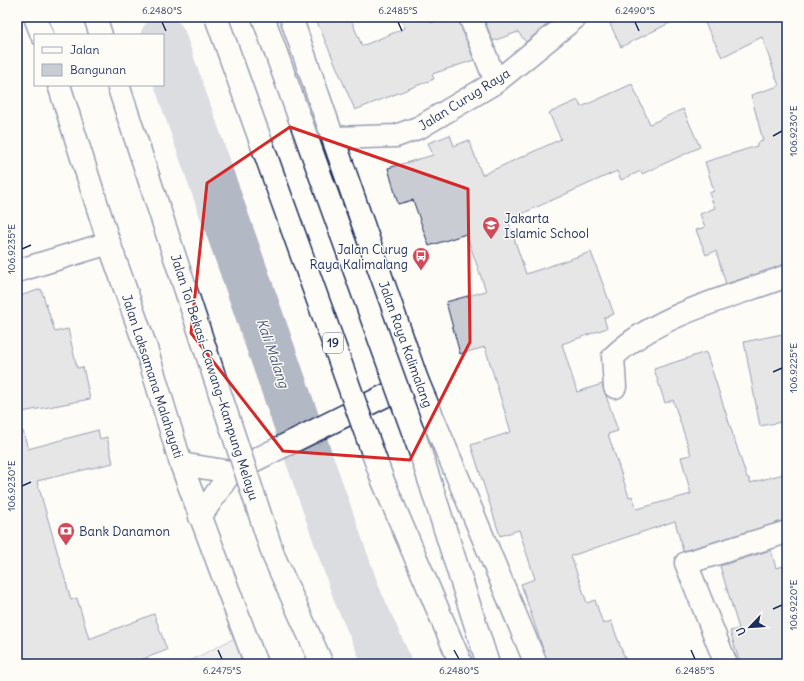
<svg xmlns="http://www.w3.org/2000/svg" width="804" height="681" font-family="Delius,sans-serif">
	<rect width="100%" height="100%" fill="#fdfcf7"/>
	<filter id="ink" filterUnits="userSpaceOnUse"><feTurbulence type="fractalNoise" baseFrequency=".025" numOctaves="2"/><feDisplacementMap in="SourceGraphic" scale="8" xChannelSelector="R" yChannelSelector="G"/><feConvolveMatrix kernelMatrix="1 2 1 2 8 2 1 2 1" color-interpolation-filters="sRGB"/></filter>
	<g filter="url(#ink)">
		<path fill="#e0e1e3" stroke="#7e88a0" d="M244,633L257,664H184Z"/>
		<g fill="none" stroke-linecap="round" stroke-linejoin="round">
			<path stroke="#b3b8c5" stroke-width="47" d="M163,40L357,595L388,664"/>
		</g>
		<path fill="#c9ccd3" stroke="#1b2f5e" d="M315,17H350L362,46L405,28L400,17H429L431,23L448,17H458L474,60L432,74L434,79L355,110Z
			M483,17H556L526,42L518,32L493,41Z
			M624,17H682L621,47L610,24Z
			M702,17H787V264L726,284L716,251L706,255L696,230L705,227L700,214L715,208L709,193L714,191L705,162L757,146V143L763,141L751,95L779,86L762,37L722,57Z
			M632,84L650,124L683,109L700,147L642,174L641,171L621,180L617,171L508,220L526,274L591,252L614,314L604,318L607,328L562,344L577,392L602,384L618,431L608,434L629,497L632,496L637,509L691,494L681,457L691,455L673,400L665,403L654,369L706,352L747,478H749L750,483L787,473V520L683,551L675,521L571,556L587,603L595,600L603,624L611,621L627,664H548L521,584L535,579L519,530L500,536L471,445L511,432L485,347L460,354L446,302L486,291L466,234L429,246L413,200L398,204L388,168L433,155L428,143L450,135L454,146L469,140L482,175L561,139L549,113L578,100L581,107Z
			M41,289L55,332L68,329L77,368L83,367L90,399L17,413V297Z
			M787,333V421L760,426L744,342Z
			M98,430L100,439L107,437L113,463L37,481L71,600L77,598L89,639L154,614L167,650L130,664H17V432L23,431L28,449Z
			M771,550L776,568L787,565V660L773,664H740L730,631L739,629L720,566Z"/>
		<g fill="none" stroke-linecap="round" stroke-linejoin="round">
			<defs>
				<path id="minor" d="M470,17L496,82
					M334,138L396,136L420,127L496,82L576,17
					M17,271L109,243
					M417,380L536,664
					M615,387L613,357C657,314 731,297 787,276
					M726,664L686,563L787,532"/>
				<path id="major" d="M35,17L42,35
					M59,85L109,243L146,348L181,464L256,664
					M181,464L231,472
					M200,517L231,472L417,380L291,17"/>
				<path id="highway" d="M95,17L101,35"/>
			</defs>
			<use href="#minor" stroke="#1b2f5e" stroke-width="25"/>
			<use href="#major" stroke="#1b2f5e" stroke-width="25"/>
			<use href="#highway" stroke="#1b2f5e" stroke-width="25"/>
			<use href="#minor" stroke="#fdfcf7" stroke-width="22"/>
			<use href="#major" stroke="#fdfcf7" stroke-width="22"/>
			<use href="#highway" stroke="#fdfcf7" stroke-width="22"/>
			<defs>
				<path id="highway-bridge" d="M216,17L383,481L461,664
					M263,17L421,454L488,664
					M118,85L274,557L322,664"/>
			</defs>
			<use href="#highway-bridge" stroke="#1b2f5e" stroke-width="25" stroke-linecap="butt"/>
			<use href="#highway-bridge" stroke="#fdfcf7" stroke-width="22"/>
		</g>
	</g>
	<path d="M0 0H804V681H0ZM290,127L468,189L470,342L410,460L283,451L191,333L207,183Z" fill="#fdfcf7" fill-opacity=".55" fill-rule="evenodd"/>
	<path fill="none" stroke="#d62828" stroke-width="3" stroke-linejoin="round" d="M290,127L468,189L470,342L410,460L283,451L191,333L207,183Z"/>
	<path fill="none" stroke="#1b2f5e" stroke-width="1.5" d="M162,22L166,31M398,22L402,31M635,22L639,31M773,136L782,131M22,249L31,245M773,372L782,368M22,486L31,482M773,609L782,605M218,650L222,659M454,650L459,659M691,650L695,659"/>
	<defs>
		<symbol id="school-pin" viewBox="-11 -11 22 30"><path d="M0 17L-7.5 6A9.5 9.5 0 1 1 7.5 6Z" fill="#d1495b" stroke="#fdfcf7"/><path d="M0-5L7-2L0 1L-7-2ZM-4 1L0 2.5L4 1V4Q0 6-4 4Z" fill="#fff"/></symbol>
		<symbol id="bus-pin" viewBox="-11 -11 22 30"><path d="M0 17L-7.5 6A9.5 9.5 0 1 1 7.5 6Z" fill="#d1495b" stroke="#fdfcf7"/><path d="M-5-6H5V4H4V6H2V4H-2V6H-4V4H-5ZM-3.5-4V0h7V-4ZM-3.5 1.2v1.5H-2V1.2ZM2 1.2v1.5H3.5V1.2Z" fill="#fff"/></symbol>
		<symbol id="bank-pin" viewBox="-11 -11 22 30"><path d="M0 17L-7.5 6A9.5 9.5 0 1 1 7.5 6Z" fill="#d1495b" stroke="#fdfcf7"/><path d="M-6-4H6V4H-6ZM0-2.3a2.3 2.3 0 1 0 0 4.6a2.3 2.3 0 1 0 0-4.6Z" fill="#fff"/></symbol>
	</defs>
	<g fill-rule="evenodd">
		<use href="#school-pin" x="481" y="215" width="20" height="27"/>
		<use href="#bus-pin" x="411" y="246" width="20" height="27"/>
		<use href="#bank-pin" x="56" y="521" width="20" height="27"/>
	</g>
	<g text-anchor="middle" stroke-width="3" stroke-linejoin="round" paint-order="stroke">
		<rect fill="#fdfcf7" stroke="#5f6c8c" stroke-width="1" x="323" y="333" width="20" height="20" rx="3"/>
		<g font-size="12" font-weight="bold" fill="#1b2f5e">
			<text x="333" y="347">19</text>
		</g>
		<g font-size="13" fill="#1b2f5e" stroke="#fdfcf7">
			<text transform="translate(464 99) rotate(-32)" y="5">Jalan Curug Raya</text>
			<text transform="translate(406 344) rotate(70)" y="5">Jalan Raya Kalimalang</text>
			<text transform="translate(153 376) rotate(72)" y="5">Jalan Laksamana Malahayati</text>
			<text transform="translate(215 377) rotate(72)" y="5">Jalan Tol Bekasi–Cawang–Kampung Melayu</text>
		</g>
		<g font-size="13" fill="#1b2f5e" stroke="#fdfcf7" text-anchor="start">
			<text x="504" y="223">Jakarta<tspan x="504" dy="15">Islamic School</tspan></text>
			<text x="408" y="254" text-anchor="end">Jalan Curug<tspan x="408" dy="15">Raya Kalimalang</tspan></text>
			<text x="79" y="536">Bank Danamon</text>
		</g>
		<g font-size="14" font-style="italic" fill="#49587d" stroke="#fdfcf7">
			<text transform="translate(273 353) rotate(71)" y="5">Kali Malang</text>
		</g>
	</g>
	<rect width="804" height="681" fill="none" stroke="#fdfcf7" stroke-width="44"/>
	<rect x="34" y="34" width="130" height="52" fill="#fdfcf7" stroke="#a3aaba"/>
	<rect x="42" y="47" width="20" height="6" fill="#fdfcf7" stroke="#a3aaba"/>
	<text x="70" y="54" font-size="12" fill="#1b2f5e">Jalan</text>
	<rect x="42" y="64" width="20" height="12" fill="#c9ccd3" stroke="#a3aaba"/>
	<text x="70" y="74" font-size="12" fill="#1b2f5e">Bangunan</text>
	<g transform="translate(750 627) rotate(245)" stroke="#fdfcf7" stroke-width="3" paint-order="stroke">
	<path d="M0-3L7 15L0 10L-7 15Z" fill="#1b2f5e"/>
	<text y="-6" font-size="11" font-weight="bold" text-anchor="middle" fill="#1b2f5e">U</text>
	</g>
	<rect x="22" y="22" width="760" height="637" fill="none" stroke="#1b2f5e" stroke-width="1.5"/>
	<g font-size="10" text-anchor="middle" fill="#1b2f5e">
		<text x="162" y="14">6.2480°S</text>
		<text x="398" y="14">6.2485°S</text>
		<text x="635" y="14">6.2490°S</text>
		<text transform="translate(793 131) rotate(-90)" y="4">106.9230°E</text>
		<text transform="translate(11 249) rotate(-90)" y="4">106.9235°E</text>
		<text transform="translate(793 368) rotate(-90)" y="4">106.9225°E</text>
		<text transform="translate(11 486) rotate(-90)" y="4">106.9230°E</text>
		<text transform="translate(793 605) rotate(-90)" y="4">106.9220°E</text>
		<text x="222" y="674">6.2475°S</text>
		<text x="459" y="674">6.2480°S</text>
		<text x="695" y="674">6.2485°S</text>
	</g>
</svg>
